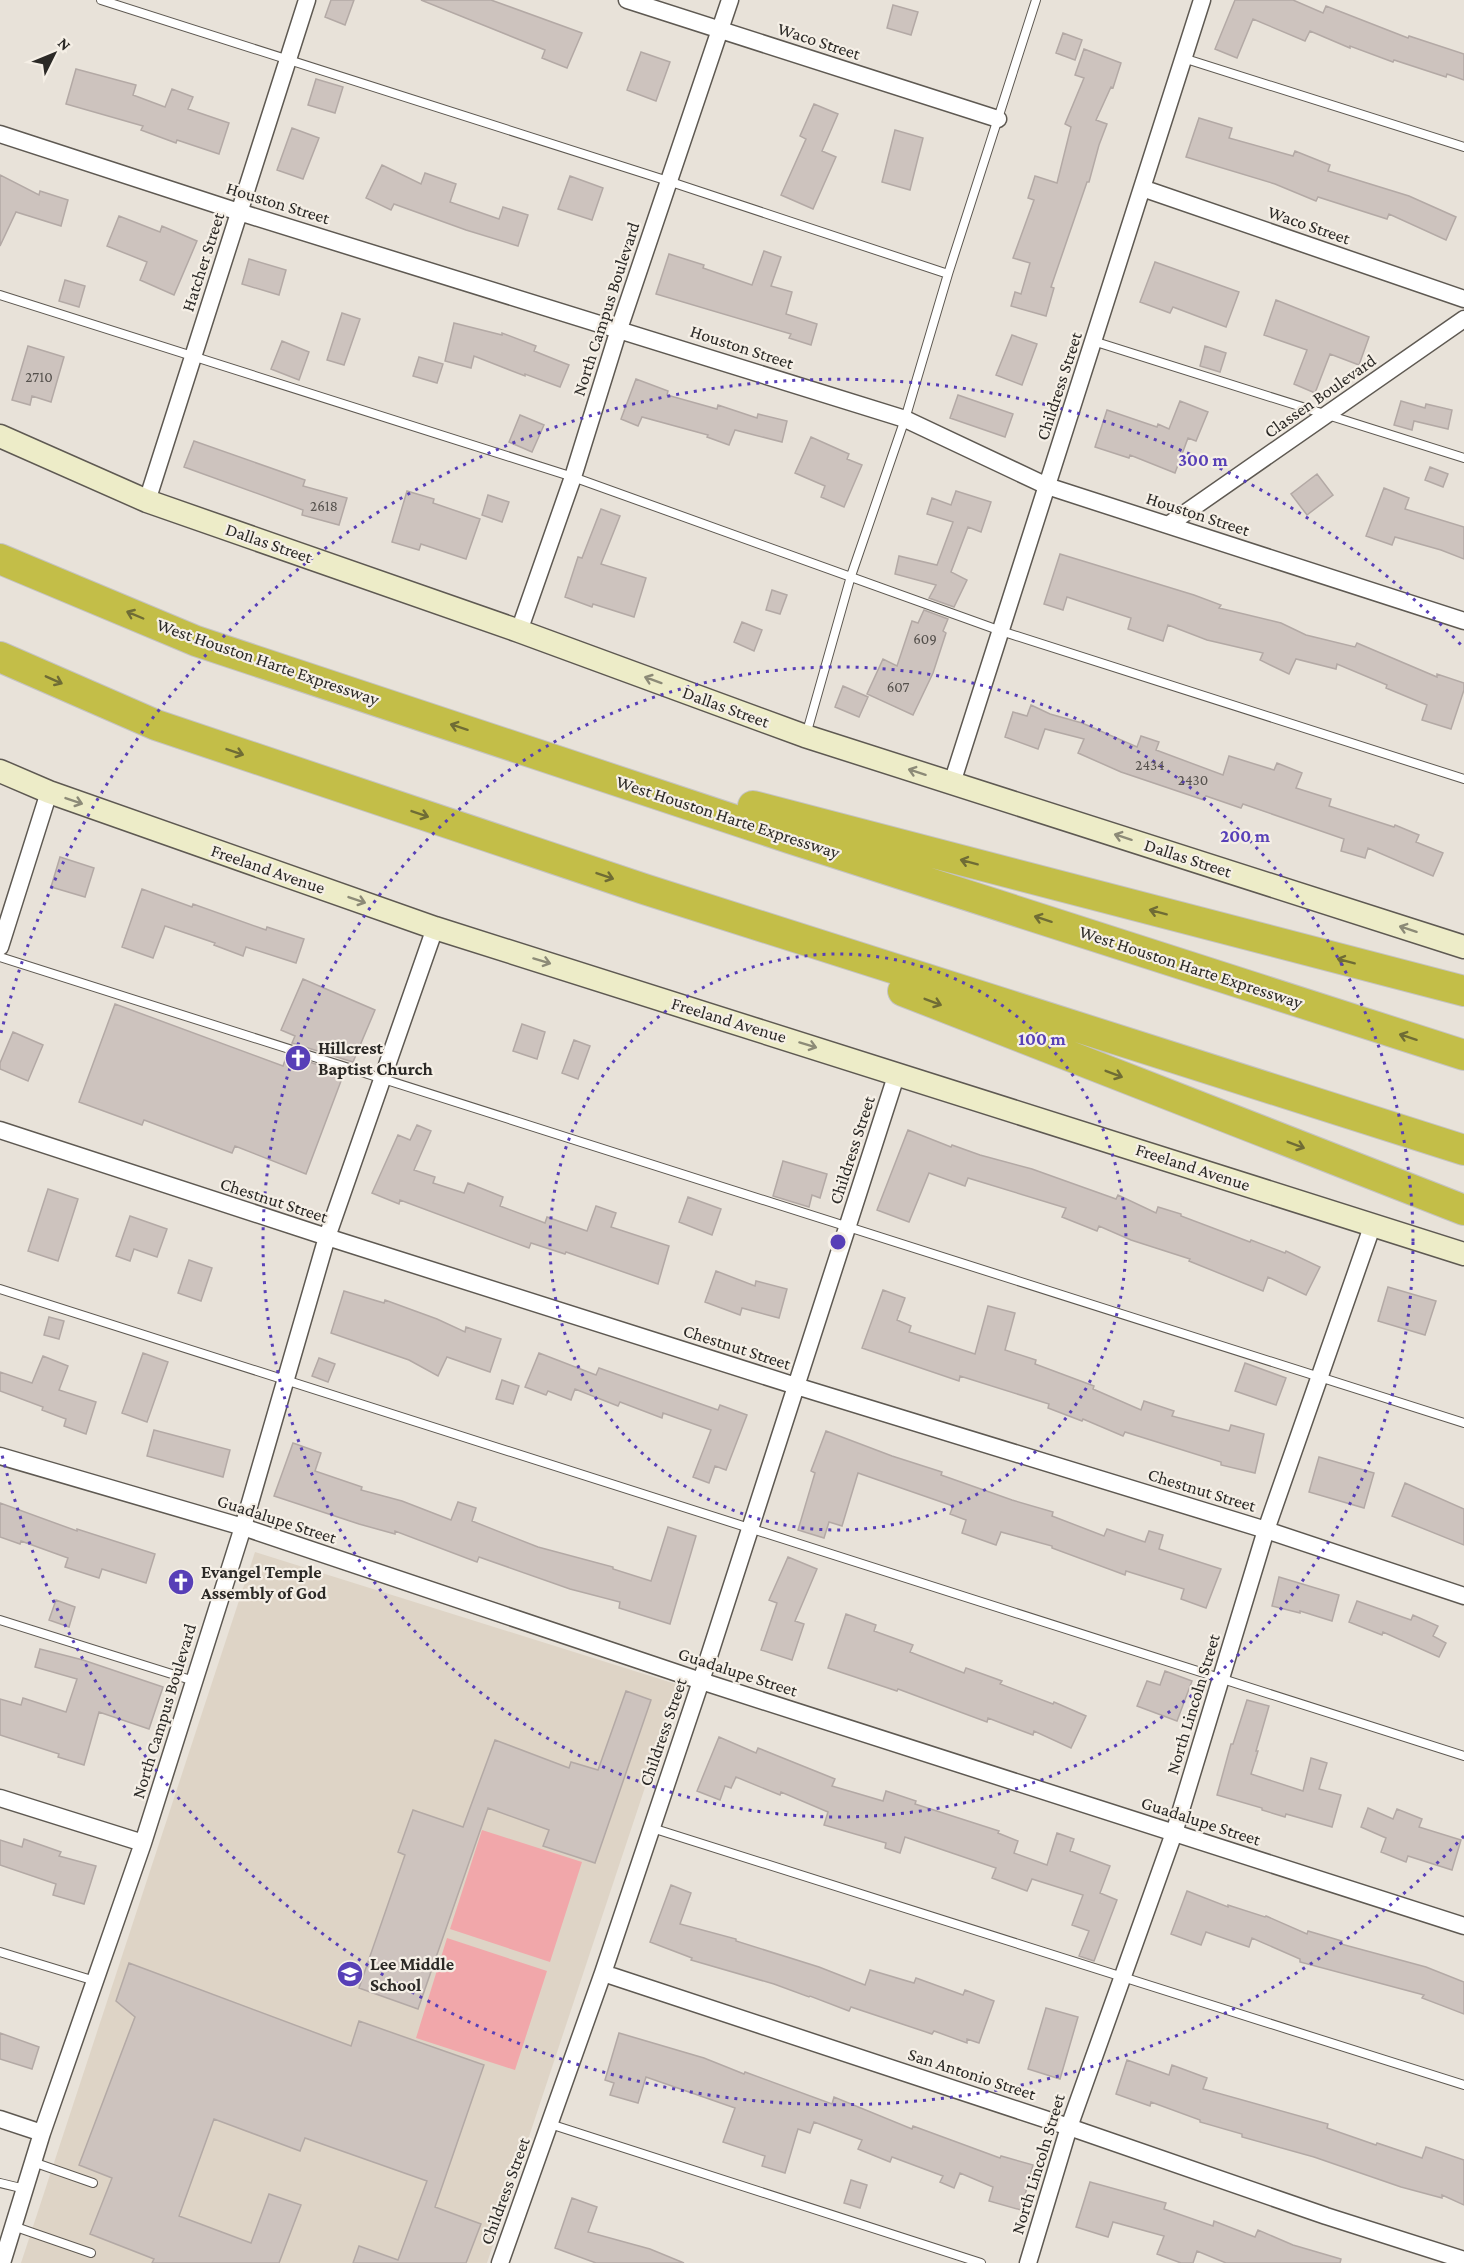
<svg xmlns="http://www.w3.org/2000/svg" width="1464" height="2263" font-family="'Crimson Pro',serif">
	<rect width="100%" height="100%" fill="#e8e2d9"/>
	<path fill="#ded4c6" d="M255,1552L679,1685L487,2263H21Z"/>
	<path fill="#f1a7aa" d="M482,1830L582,1862L550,1962L450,1929Z
		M447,1938L547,1971L515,2070L416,2038Z"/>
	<path fill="#cdc3be" stroke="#b3a9a5" stroke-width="1.5" d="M331,0H354L345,25L325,17Z
		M421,0H491L582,33L567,68L542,58L545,50Z
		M1235,0H1293L1323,13L1326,6L1408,38L1409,36L1464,54V80L1447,74L1446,77L1394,60L1393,62L1350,46V48L1310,31L1305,41L1253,19L1237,58L1215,49Z
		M893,5L918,12L911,35L887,28Z
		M1063,33L1082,40L1075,60L1056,53Z
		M1084,49L1121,63L1113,88L1111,87L1096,120L1107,124L1099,145L1089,182H1087L1051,287L1054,288L1046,316L1011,306L1015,292L1021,294L1030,263L1013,258L1034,200L1028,198L1035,176L1057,183L1071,127L1065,124L1084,78L1075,75Z
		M641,52L670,62L656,101L627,90Z
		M76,69L136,85L133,95L165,107L172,89L193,97L188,109L229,123L219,154L177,140L176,143L141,130L143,126L66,104Z
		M316,79L343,87L335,113L308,105Z
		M814,104L838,114L822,151L836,157L813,209L781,195L806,139L800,136Z
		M1199,118L1232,128L1229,138L1293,156L1295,151L1330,165L1328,171L1409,196L1456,217L1446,240L1389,214L1387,219L1318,197L1316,201L1275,184L1186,157Z
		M292,128L319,138L303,179L277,170Z
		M895,130L923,138L910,190L882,182Z
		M382,165L421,184L425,173L456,184L450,202L499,219L503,207L528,215L518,246L466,230L394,204L391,210L366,198Z
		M0,175L39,195L40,191L68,200L61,226L16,212L0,246Z
		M570,176L603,188L592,220L558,209Z
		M119,216L160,232L162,226L197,241L174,295L140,280L147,262L107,246Z
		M764,251L781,257L771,286L792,292L786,314L817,324L811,345L789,338L791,334L656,294L669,254L704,265L703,268L752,285Z
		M249,259L286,270L279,295L242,284Z
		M1155,262L1239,292L1226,327L1173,307L1170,313L1140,302Z
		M65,280L85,286L79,307L59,301Z
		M1276,300L1369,337L1359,365L1330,354L1315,393L1294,384L1307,350L1264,335Z
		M342,313L360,319L344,365L327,360Z
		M454,323L502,335V333L536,346L534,351L569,365L560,387L525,374V376L474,356L471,368L445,361Z
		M1012,335L1037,344L1022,385L996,375Z
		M282,341L309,352L299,380L271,369Z
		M28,346L64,357L51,402L32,396L30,405L12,400Z
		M1205,346L1226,353L1220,372L1200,366Z
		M419,357L443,364L437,383L413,376Z
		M636,379L668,391L667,395L717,409L718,405L757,418L758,414L787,421L782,442L735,430L729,445L707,437L708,435L642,417L638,426L621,419Z
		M958,395L1013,414L1005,437L950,418Z
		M1180,401L1208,412L1196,441L1188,438L1175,473L1130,455L1129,458L1095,447L1107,410L1157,427L1158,424L1169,429Z
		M1401,401L1425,408L1426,404L1452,410L1448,429L1414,421L1412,430L1394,425Z
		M520,415L544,425L532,452L509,442Z
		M811,437L849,454L847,459L862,465L844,507L821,497L825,486L795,473Z
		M194,441L305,480L303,486L347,498L339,525L302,515L303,510L184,467Z
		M1430,467L1448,474L1443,487L1425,480Z
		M1317,474L1333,495L1307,515L1291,494Z
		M1384,488L1409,498L1405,509L1464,527V559L1441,550L1395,537L1392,545L1366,536Z
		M407,491L434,499L433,503L480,519L466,559L421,544L419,550L392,542Z
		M956,491L991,502L981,532L968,527L951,572L967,580L954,607L929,598L936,585L895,574L899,556L937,565L953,522L927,514L932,498L951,505Z
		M488,495L509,502L502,522L482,515Z
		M601,509L620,516L601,564L646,578L634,617L593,604L592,607L565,597L578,557L582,558Z
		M1060,554L1194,595L1221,605L1219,608L1281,623L1306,635L1355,647L1357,643L1437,677V674L1464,683V690L1451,729L1422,720L1427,705L1386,688L1387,685L1337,664L1336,669L1296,659L1289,674L1260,660L1263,653L1207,640L1168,625L1163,641L1128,629L1131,618L1067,597L1063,610L1044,604Z
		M772,590L787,595L780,614L766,610Z
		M924,610L948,619L943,631L946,633L933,673L913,715L867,694L883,659L897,666L912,621L918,623Z
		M742,622L762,630L754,651L734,642Z
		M843,686L868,697L859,717L835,707Z
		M1031,705L1050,714L1082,723L1137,747L1141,736L1159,742L1156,750L1223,775L1229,756L1274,770L1277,763L1302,773L1296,788L1331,799L1329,806L1394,827L1395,825L1419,835L1416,842L1443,853L1433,876L1368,848L1365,858L1341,851L1344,839L1243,804L1241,808L1206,796L1204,800L1121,772L1078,753L1084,739L1045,729L1038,749L1005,737L1013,712L1027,716Z
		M60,857L94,868L85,897L51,887Z
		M142,889L192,907L193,904L266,930L267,927L304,939L296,963L246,947L243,956L214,945L215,943L165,926L153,958L122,947Z
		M303,979L375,1010L353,1062L292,1043L295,1036L281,1030Z
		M115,1004L283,1066L287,1055L344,1073L306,1174L235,1146L232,1153L144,1120L142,1125L79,1102Z
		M522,1024L545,1032L537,1059L513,1051Z
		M13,1032L43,1045L28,1081L0,1069V1063Z
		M574,1040L590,1046L578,1079L562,1073Z
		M417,1125L431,1131L414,1170L435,1177L433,1183L464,1193L468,1183L503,1197L500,1206L545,1223L547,1217L587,1231L596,1206L616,1213L611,1227L669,1246L658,1284L566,1252L565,1254L531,1243L529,1248L400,1200L399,1204L372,1193L398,1135L410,1140Z
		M908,1130L951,1147L952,1145L980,1155L1032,1169L1116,1199L1118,1195L1156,1213L1158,1207L1181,1214V1216L1250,1242L1251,1240L1285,1253L1286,1251L1320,1267L1306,1295L1268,1277L1263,1291L1189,1261L1190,1259L1131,1240L1099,1226L1097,1231L1062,1217L1066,1208L968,1178L965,1186L929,1173L909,1222L877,1210Z
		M783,1161L827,1174L820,1198L812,1195L809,1207L773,1196Z
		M48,1189L78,1199L58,1261L28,1251Z
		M688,1197L721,1209L712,1235L679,1222Z
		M130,1216L167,1229L157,1257L134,1249L130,1261L116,1256Z
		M189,1260L212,1268L201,1301L178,1293Z
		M716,1271L755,1286L756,1281L787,1289L779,1318L742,1308L740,1315L705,1302Z
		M1388,1287L1436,1301L1425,1335L1378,1321Z
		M883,1290L905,1298L897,1320L911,1326L909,1332L975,1354L988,1306L1015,1313L1005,1350L1036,1360L1035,1364L1094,1386L1093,1389L1141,1410L1144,1401L1174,1411L1172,1416L1229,1431L1231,1425L1264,1434L1255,1473L1221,1465V1462L1125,1432L1123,1436L1083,1419L1082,1421L1048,1408L1049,1404L960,1376L959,1381L862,1348Z
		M344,1291L384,1303L385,1300L437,1319L465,1332L466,1327L501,1339L490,1372L447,1357L438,1376L409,1360L331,1333Z
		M49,1317L64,1321L59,1339L44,1335Z
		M143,1353L168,1362L147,1422L122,1413Z
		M539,1353L596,1375L599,1368L718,1410L720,1405L747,1415L726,1470L715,1466L709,1483L693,1477L711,1430L663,1413L662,1418L620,1402L618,1406L575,1389L571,1400L548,1391L546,1395L525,1387Z
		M43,1356L68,1366L59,1390L96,1402L86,1434L64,1426L66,1419L42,1410L43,1407L0,1391V1372L32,1383Z
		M319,1358L335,1364L328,1382L312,1376Z
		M1245,1363L1286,1378L1276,1405L1235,1391Z
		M502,1380L519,1386L513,1404L496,1399Z
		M154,1430L230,1450L223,1477L147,1456Z
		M826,1431L892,1456L942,1472L941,1475L1012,1500L1053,1512L1052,1516L1104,1536L1107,1529L1145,1542L1149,1531L1163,1535L1159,1549L1221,1569L1206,1608L1181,1599L1184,1589L1126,1571L1125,1575L1052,1548V1546L1001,1532L996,1545L962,1533L966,1520L950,1514L953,1506L858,1473L842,1526L829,1522L824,1538L798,1530L815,1473L811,1471Z
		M293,1443L321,1453L315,1471L362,1487L361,1490L402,1501L451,1520L458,1502L476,1508L472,1521L538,1547L613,1567V1569L651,1581L668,1527L696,1536L670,1624L619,1608L620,1602L570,1589L479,1557L477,1562L395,1531V1534L359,1524L274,1496Z
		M1319,1457L1374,1473L1364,1508L1309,1492Z
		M1405,1483L1464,1509V1545L1392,1516Z
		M0,1503L77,1531V1529L155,1554L146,1583L102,1569L99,1578L65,1567L68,1558L21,1541L20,1544L0,1537Z
		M788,1557L817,1569L795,1621L804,1624L792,1660L761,1650L777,1603L769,1600Z
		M1279,1577L1339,1595L1332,1621L1300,1611V1613L1272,1606Z
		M56,1600L75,1607L69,1627L49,1620Z
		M1357,1601L1411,1620L1413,1615L1438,1626L1433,1636L1446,1643L1439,1657L1383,1632L1382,1635L1349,1622Z
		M846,1614L876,1625L874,1631L913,1645L910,1652L964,1673L966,1668L1002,1681L1000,1684L1053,1704L1054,1702L1086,1716L1071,1748L1034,1731L1033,1735L988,1718L987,1722L898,1689L897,1691L828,1668Z
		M40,1649L83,1660L163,1687L149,1729L99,1712L84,1765L58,1757L59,1754L0,1735V1699L21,1705L23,1698L66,1712L77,1679L35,1667Z
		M1165,1671L1192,1681L1177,1721L1137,1706L1147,1681L1160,1685Z
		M626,1691L651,1700L595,1863L543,1846L549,1830L488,1808L418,2009L359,1988L405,1855L398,1852L413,1810L463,1827L495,1740L569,1768L571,1762L598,1770Z
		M1247,1700L1269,1706L1256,1751H1258L1251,1774L1303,1791L1311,1758L1327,1763L1319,1789L1341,1795L1332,1827L1286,1814L1285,1817L1262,1810V1808L1217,1795L1231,1744H1233Z
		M719,1737L756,1753L758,1748L835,1779L832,1786L883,1801L886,1791L916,1801L915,1804L999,1831L998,1833L1018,1841L1014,1853L1047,1865L1057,1833L1074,1839L1070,1851L1110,1866L1100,1893L1117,1900L1094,1961L1079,1956L1089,1931L1072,1925L1083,1895L1032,1879L1027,1891L992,1878L996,1868L905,1837L900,1853L885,1848L886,1843L824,1825L828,1812L781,1792L780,1795L736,1777L731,1788L725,1786L720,1800L697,1791Z
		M1368,1808L1393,1819L1397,1809L1422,1819L1419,1827L1461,1840L1452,1870L1408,1856L1406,1862L1381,1852L1386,1838L1361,1827Z
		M24,1839L61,1852L59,1856L96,1866L84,1904L53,1895L56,1884L0,1865V1840L22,1847Z
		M671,1885L691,1893L680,1924L736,1939V1941L819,1967L865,1985L870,1970L914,1983L916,1978L963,1995L965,1990L994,2001L979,2043L967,2039V2043L934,2031L932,2034L851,2007L849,2011L810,1996L809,1997L774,1984L691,1960L692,1958L650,1942Z
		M1187,1891L1228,1907V1905L1265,1917L1266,1916L1307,1934L1308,1931L1342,1941L1341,1944L1426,1967L1464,1982V2014L1422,1998L1424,1995L1300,1962V1959L1252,1938L1249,1947L1206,1932L1201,1945L1171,1934Z
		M129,1963L351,2046L359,2021L484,2065L435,2207L481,2224L466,2263H353L359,2246L398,2260L427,2181L305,2138L300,2151L214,2119L179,2216L251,2243L269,2194L301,2205L279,2263H152L154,2259L90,2234L112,2178L79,2165L135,2017L116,2001Z
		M1046,2008L1078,2017L1060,2079L1028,2069Z
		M0,2033L39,2047L32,2069L0,2059Z
		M619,2033L704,2058L744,2074L745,2072L832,2104L834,2097L912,2129L913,2126L1000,2158L1001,2156L1033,2165L1021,2210L989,2201L993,2187L960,2173L954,2188L940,2182L943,2176L892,2157L890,2162L858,2149L862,2140L814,2122L810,2133L798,2129L785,2173L762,2166L765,2156L723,2142L735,2108L646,2077L638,2103L610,2095L614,2083L605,2080Z
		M1127,2060L1169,2075L1172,2065L1207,2078L1203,2089L1328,2124L1327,2128L1376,2145L1377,2143L1422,2158L1426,2147L1464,2160V2205L1442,2195V2198L1401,2187L1314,2157L1242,2137V2134L1200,2122V2120L1151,2102L1150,2106L1116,2094Z
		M851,2180L867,2185L860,2208L844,2203Z
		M1090,2182L1166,2203L1164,2209L1213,2226L1214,2221L1255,2237L1258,2230L1293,2245L1341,2259L1340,2263H1226L1197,2251L1193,2263H1181L1157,2254L1164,2236L1113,2222L1108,2237L1076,2227Z
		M572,2198L597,2207L588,2232L650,2249L684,2263H596L555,2248Z"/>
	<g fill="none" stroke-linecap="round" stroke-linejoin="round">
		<defs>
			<path id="lane" d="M101,0L668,181L948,274
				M1183,58L1464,147
				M0,295L573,477L1001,631L1464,779
				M1093,341L1464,458
				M806,735L851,576L905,419L948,274L1036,0
				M0,957L1464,1423
				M0,1289L1464,1756
				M0,1620L194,1681
				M652,1828L1464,2085
				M0,1952L95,1981
				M550,2124L981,2263
				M33,2162L93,2183
				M0,2183L25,2189
				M13,2226L91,2253"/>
			<path id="street" d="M627,0L998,119
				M0,134L239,212L905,419L1047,486L1464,621
				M1142,188L1464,299
				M147,501L307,0
				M1168,525L1464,319
				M519,631L573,477L619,329L730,0
				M952,783L1202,0
				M0,947L49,792
				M0,1130L327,1237L796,1386L1266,1530L1464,1596
				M0,1456L243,1527L701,1681L1464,1926
				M0,1798L143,1843
				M603,1973L1069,2127L1326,2216L1464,2260
				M0,2119L42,2133
				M2,2263L42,2133L143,1843L243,1527L327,1237L435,928
				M500,2263L603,1973L701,1681L897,1073
				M1028,2263L1069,2127L1174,1833L1266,1530L1373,1224"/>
			<path id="secondary" d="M0,436L147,501L519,631L805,736L1464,947
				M0,771L49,792L435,928L1464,1254"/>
			<path id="highway" d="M0,559L196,641L789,838L1464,1055
				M0,657L156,725L644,889L1464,1150
				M753,806L1464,991
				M903,991L1464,1210"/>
		</defs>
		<use href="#lane" stroke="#5e5952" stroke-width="10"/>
		<use href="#street" stroke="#5e5952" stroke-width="19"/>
		<use href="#secondary" stroke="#5e5952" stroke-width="25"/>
		<use href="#highway" stroke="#c4c3c2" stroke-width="32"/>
		<use href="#lane" stroke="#fff" stroke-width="8"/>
		<use href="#street" stroke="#fff" stroke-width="16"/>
		<use href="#secondary" stroke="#edecc8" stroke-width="22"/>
		<use href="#highway" stroke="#c3be48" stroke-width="30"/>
	</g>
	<defs><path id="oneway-shaft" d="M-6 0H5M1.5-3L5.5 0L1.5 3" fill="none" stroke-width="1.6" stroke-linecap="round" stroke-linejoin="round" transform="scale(1.5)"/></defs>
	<g stroke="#6f6c35">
		<use href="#oneway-shaft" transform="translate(135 615) rotate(-157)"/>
		<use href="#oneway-shaft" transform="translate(54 680) rotate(24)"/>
		<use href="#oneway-shaft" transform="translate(459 727) rotate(-162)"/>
		<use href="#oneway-shaft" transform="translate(235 752) rotate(19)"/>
		<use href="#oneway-shaft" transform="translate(420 814) rotate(19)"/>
		<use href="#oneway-shaft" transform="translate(969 862) rotate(-165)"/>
		<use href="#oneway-shaft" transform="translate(605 876) rotate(19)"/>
		<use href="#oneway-shaft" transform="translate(1158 912) rotate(-165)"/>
		<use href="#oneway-shaft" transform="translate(1043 919) rotate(-162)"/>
		<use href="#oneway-shaft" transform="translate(1346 961) rotate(-165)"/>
		<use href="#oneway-shaft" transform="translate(933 1002) rotate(21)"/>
		<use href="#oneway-shaft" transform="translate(1408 1037) rotate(-162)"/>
		<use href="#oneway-shaft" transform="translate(1114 1074) rotate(21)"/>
		<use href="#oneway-shaft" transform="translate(1296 1145) rotate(21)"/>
	</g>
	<g stroke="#8c8a77">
		<use href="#oneway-shaft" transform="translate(653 680) rotate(-160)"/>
		<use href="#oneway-shaft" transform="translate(917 772) rotate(-162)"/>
		<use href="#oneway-shaft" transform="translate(74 801) rotate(19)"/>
		<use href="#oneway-shaft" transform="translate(1123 837) rotate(-162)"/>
		<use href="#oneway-shaft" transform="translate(357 900) rotate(19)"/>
		<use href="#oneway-shaft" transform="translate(1408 929) rotate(-162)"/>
		<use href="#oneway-shaft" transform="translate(542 961) rotate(17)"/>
		<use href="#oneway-shaft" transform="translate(808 1045) rotate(17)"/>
	</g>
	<g fill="none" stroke="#573fb7" stroke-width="3" stroke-dasharray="3 6">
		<circle cx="838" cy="1242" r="288"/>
		<circle cx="838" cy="1242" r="575"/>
		<path d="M1464 1836A863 863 0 0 1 1 1451M1 1033A863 863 0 0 1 1464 648"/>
	</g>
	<defs>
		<symbol id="church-disc" viewBox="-11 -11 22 22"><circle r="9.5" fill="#573fb7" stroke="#f5efe6"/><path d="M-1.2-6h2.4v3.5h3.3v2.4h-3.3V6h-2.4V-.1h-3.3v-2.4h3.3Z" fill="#fff"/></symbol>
		<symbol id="school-disc" viewBox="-11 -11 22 22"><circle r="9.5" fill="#573fb7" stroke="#f5efe6"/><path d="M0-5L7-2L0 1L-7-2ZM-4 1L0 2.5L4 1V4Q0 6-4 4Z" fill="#fff"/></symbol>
	</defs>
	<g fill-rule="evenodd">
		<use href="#church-disc" x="283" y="1043" width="30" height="30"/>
		<use href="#church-disc" x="166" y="1567" width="30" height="30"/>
		<use href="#school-disc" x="335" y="1959" width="30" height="30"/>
	</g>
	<g text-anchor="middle" stroke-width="4.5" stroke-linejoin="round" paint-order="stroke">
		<g font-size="15" fill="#54504c">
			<text x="39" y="382">2710</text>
			<text x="324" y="511">2618</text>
			<text x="925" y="644">609</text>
			<text x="898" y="692">607</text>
			<text x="1150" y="770">2434</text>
			<text x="1193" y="785">2430</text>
		</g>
		<g font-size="18" fill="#2b2926" stroke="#f5efe6">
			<text transform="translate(819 41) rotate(18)" y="6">Waco Street</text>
			<text transform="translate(278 203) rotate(17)" y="6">Houston Street</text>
			<text transform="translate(1309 225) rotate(19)" y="6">Waco Street</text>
			<text transform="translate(203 262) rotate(-72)" y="6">Hatcher Street</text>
			<text transform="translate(606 309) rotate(-72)" y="6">North Campus Boulevard</text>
			<text transform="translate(742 347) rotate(18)" y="6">Houston Street</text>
			<text transform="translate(1059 386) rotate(-72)" y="6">Childress Street</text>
			<text transform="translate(1320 396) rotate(-35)" y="6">Classen Boulevard</text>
			<text transform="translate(1198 514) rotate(18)" y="6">Houston Street</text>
			<text transform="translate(269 543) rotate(19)" y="6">Dallas Street</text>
			<text transform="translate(268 662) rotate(19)" y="6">West Houston Harte Expressway</text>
			<text transform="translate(726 707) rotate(20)" y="6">Dallas Street</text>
			<text transform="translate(728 817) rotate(18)" y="6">West Houston Harte Expressway</text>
			<text transform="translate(1188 858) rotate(18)" y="6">Dallas Street</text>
			<text transform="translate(268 869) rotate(19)" y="6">Freeland Avenue</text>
			<text transform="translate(1191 967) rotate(18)" y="6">West Houston Harte Expressway</text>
			<text transform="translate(729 1020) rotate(17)" y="6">Freeland Avenue</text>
			<text transform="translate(852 1150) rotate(-72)" y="6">Childress Street</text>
			<text transform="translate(1193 1167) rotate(18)" y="6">Freeland Avenue</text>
			<text transform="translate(274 1200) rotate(18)" y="6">Chestnut Street</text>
			<text transform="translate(737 1347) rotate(18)" y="6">Chestnut Street</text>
			<text transform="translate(1202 1490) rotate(17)" y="6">Chestnut Street</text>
			<text transform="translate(277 1519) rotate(18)" y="6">Guadalupe Street</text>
			<text transform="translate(738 1672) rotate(18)" y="6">Guadalupe Street</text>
			<text transform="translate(1193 1704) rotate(-73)" y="6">North Lincoln Street</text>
			<text transform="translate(164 1711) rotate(-73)" y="6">North Campus Boulevard</text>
			<text transform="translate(663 1732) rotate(-71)" y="6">Childress Street</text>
			<text transform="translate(1201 1821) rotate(18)" y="6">Guadalupe Street</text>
			<text transform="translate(972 2074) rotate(18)" y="6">San Antonio Street</text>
			<text transform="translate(1038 2164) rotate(-73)" y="6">North Lincoln Street</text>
			<text transform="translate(505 2191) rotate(-70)" y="6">Childress Street</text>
		</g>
		<g font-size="18" font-weight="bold" fill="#2b2926" stroke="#f5efe6" text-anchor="start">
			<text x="318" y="1054">Hillcrest<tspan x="318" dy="21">Baptist Church</tspan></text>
			<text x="201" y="1578">Evangel Temple<tspan x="201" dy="21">Assembly of God</tspan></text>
			<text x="370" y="1970">Lee Middle<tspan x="370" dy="21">School</tspan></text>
		</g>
	</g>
	<circle cx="838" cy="1242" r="9" fill="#573fb7" stroke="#f5efe6" stroke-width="3"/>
	<g font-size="18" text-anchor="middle" font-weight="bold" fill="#573fb7" stroke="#f5efe6" stroke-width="4.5" stroke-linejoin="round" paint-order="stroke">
		<text x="1203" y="466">300 m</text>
		<text x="1245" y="842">200 m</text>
		<text x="1042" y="1045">100 m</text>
	</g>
	<g transform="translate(54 54) rotate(47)" stroke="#f5efe6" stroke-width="4.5" paint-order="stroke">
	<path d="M0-4.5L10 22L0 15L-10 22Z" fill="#2b2926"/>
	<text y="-9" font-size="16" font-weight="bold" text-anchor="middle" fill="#2b2926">N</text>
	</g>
</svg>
